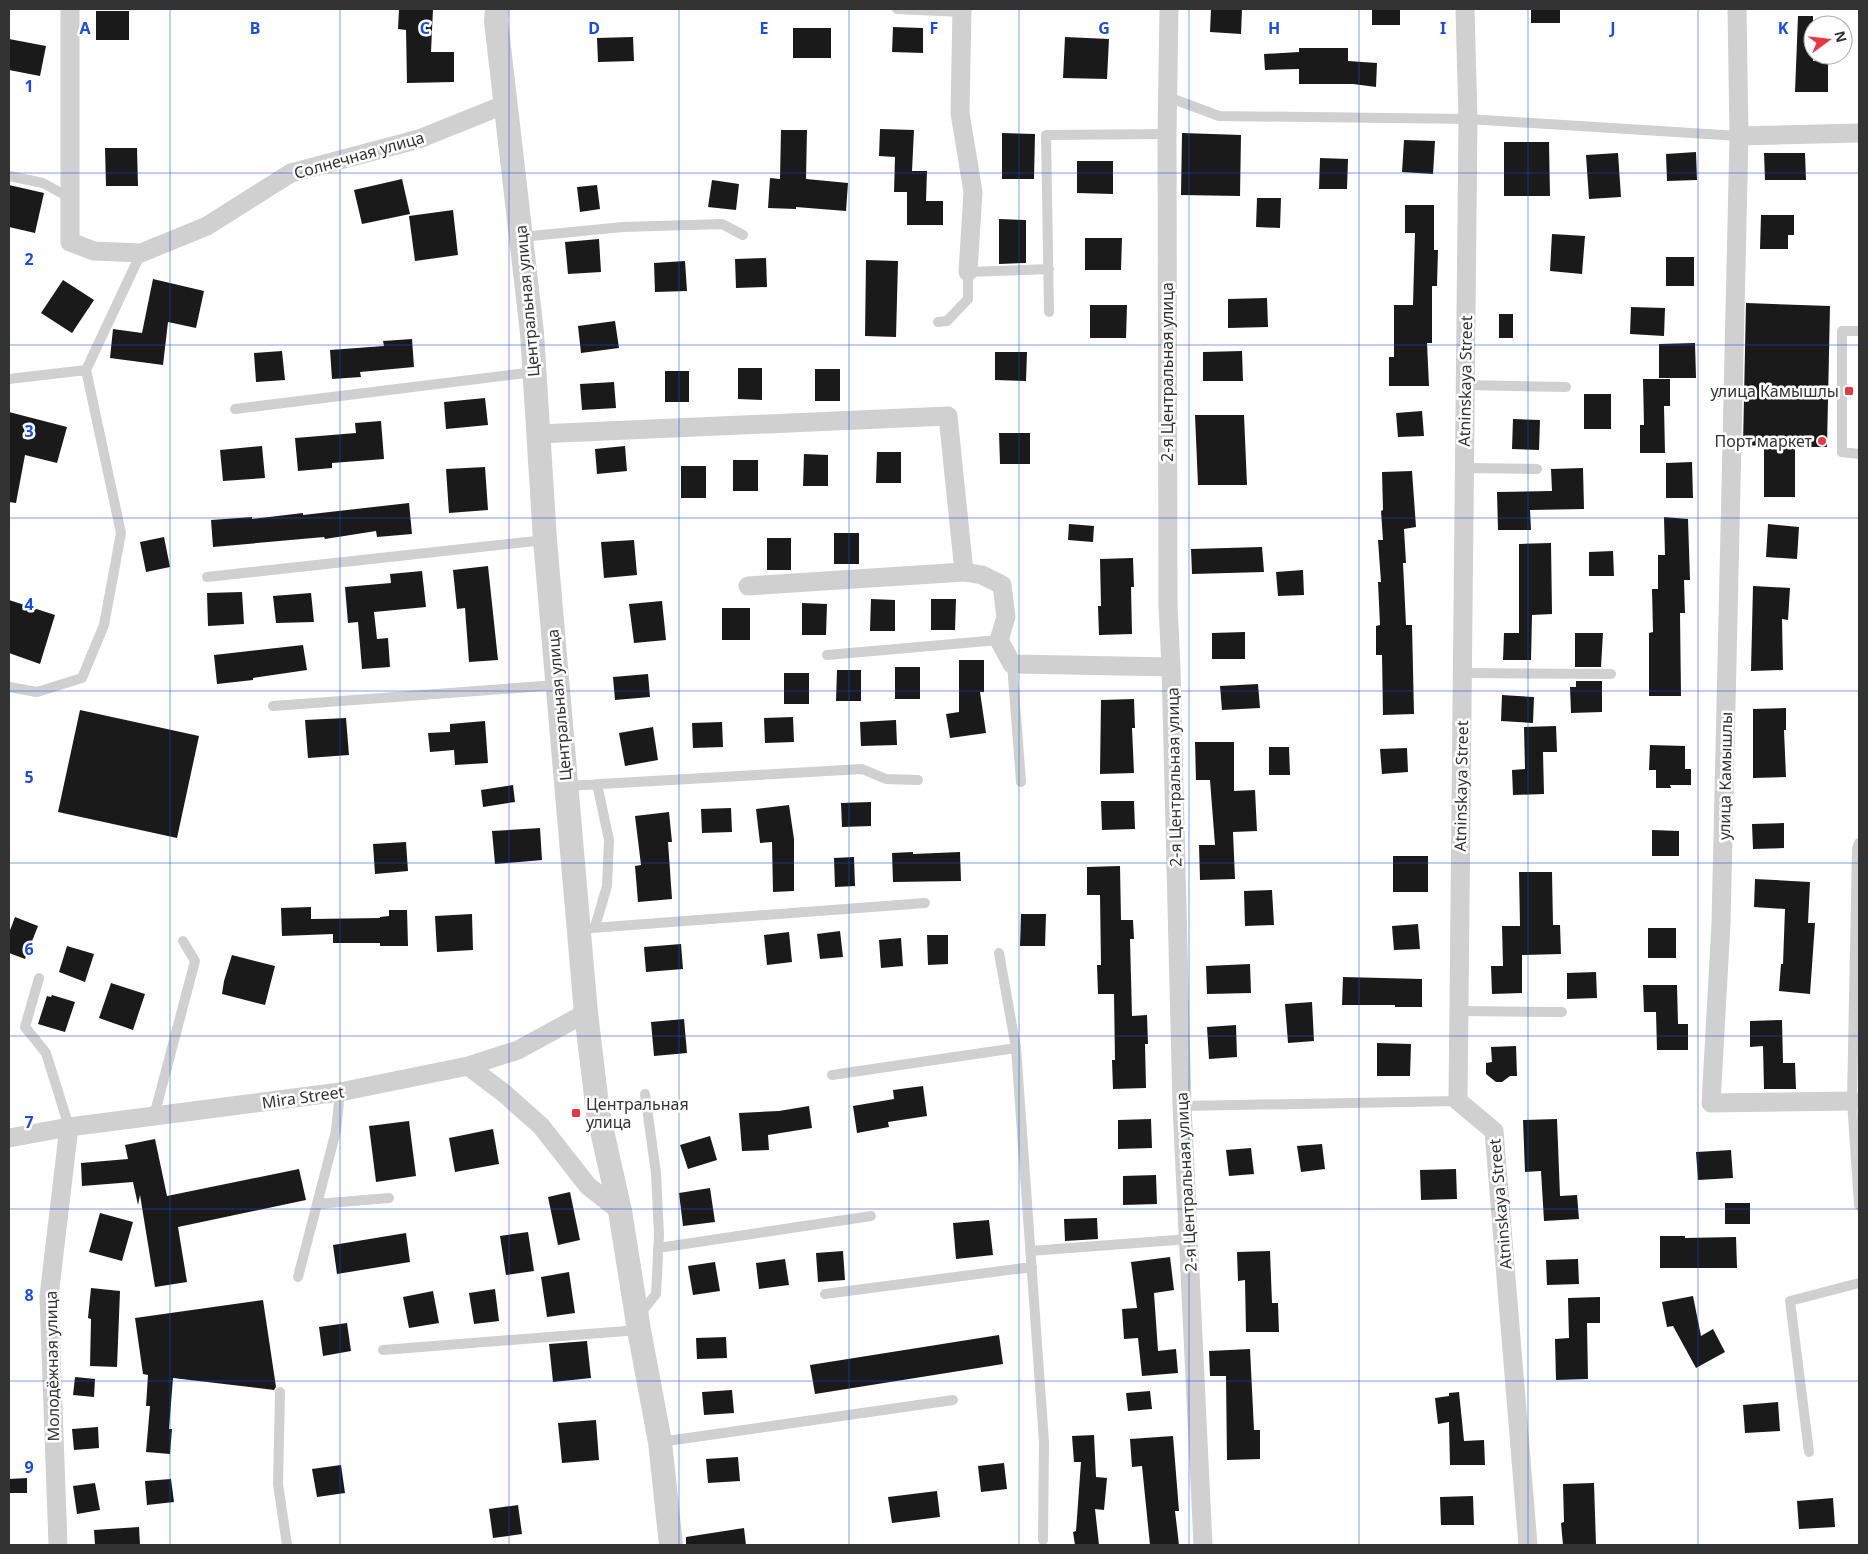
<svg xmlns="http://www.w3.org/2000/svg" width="1868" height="1554" font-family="'Noto Sans',sans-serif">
	<rect width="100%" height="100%" fill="#fff"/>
	<path fill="#1a1a1a" d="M399,9H433L431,52H454V82L407,83L406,30L398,29Z
		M1211,9H1242L1241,34L1210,32Z
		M1372,9H1400V25H1372Z
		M1531,9H1560V23H1531Z
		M96,11H129V40H96Z
		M1798,16H1813V61H1828V92H1795Z
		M893,27L923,28V53L892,52Z
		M793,28H831V58H793Z
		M633,37L634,61L598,62L597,38Z
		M1065,37L1109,39L1107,79L1063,78Z
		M9,39L46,46L40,76L9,70Z
		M1299,48H1348V61L1377,63L1376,87L1353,84H1299V69L1265,70L1264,54L1299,52Z
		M880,129L914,130L912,171H927L926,201H943V225H907V192H894L895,157L879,156Z
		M781,130H807L806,179L848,183L846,211L796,207V209L768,208L770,178L780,179Z
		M1002,133L1035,134L1034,179H1002Z
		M1182,133L1241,135L1240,196L1181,195Z
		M1404,140L1435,141L1433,174L1402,172Z
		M1504,142H1549L1550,196H1504Z
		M105,148H137L138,186H106Z
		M1696,152L1697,180L1667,181L1666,154Z
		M1618,153L1621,197L1589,199L1586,155Z
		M1764,153H1805L1806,180H1765Z
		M1320,158L1348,159L1347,189H1319Z
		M1077,161H1113V194L1077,193Z
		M402,179L410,214L362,224L354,190Z
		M712,180L739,184L736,210L708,207Z
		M9,185L44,193L35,233L9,227Z
		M597,185L600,209L580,212L577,187Z
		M1257,198H1281L1280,228L1256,227Z
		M1405,205H1434V250H1438L1437,286H1432V343H1427L1429,386H1389V357H1394V305H1413L1415,233H1405Z
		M453,210L458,255L415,261L409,216Z
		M1761,215H1794V235H1788V249H1760Z
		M999,219L1026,220V263L999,264Z
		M1552,234L1585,236L1582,274L1550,271Z
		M1085,238H1122L1121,270H1085Z
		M599,239L601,272L568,274L565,242Z
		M1666,257H1694V286H1666Z
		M766,258L767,287L736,288L735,259Z
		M866,260L898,261L896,337L865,336Z
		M685,261L687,291L655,292L654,263Z
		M153,279L204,291L196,328L168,322L163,365L110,358L113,329L142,333Z
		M63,280L94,300L72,333L41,313Z
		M1267,298L1268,327L1228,328V299Z
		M1746,303L1830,306L1827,447H1795V497H1764V446L1743,445Z
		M1090,305H1127L1126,338H1090Z
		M1631,307L1665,308L1664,336L1630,334Z
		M1499,314H1513V338H1499Z
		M615,321L619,348L581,353L578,326Z
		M412,339L414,367L360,372L361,377L332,379L330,350L384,346L383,341Z
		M1695,343L1696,378H1659V344Z
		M282,351L285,380L256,382L254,353Z
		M1242,351L1243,381H1203V352Z
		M995,352H1027L1026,381L995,380Z
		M738,368H762V400L738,399Z
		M815,369H840V401H815Z
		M665,371H689V402H665Z
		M1643,379H1670V406H1664L1665,453H1640V425H1644Z
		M614,382L616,408L582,410L580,384Z
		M1584,394H1611V429H1584Z
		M485,398L488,425L446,429L444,402Z
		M1422,411L1424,436L1398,437L1396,413Z
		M9,412L67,427L57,463L25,455L16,503L9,502Z
		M1195,415H1244L1247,485H1198Z
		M1513,419L1540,420L1539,450L1512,449Z
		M381,421L384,459L332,463V468L298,471L295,438L356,433L355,423Z
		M999,433H1030V464H1000Z
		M262,446L265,478L223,481L220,450Z
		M625,446L627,471L597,474L595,449Z
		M877,452H901V483H876Z
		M804,454L828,455V486H803Z
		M733,460H758V491H733Z
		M1692,462L1693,498H1666V463Z
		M681,466H706V498H681Z
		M485,467L488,510L449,513L446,469Z
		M1583,468L1584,509L1530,510L1531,530H1498L1497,492L1552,491L1551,469Z
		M1412,471L1416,527L1404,529L1406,563H1403L1406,625H1412L1414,714L1383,715L1382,655H1376V626L1380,625L1378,582H1381L1378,540H1383L1381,511L1383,510L1382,472Z
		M409,503L412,534L377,537L376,531L325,539L324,537L213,547L211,520L252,517V519L303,513V515Z
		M1664,517L1688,519L1690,580H1684L1685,613H1680L1681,696H1649V633L1653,632L1652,589H1658V555H1665Z
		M1069,524L1094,526L1093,542L1068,540Z
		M1768,524L1799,527L1797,559L1766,557Z
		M834,533H859V564H834Z
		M164,537L170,567L146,572L140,542Z
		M767,538H791V570H767Z
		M634,540L637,575L604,578L601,542Z
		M1551,543L1552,614L1532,615L1531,660H1503L1504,633H1519V544Z
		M1262,547L1264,572L1192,574L1191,549Z
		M1613,551L1614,576H1589V552Z
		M1133,558L1134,587H1131L1132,634L1099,635L1098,606H1101L1100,559Z
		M488,566L498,660L469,662L465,608L457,609L453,570Z
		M1303,570L1304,595L1278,596L1276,572Z
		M422,571L426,607L374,612L377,639L388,638L390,667L362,669L358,622L348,623L345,587L391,583L390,574Z
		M1753,586L1790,588L1788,620L1782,619L1783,670L1751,671Z
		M242,592L244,624L208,626L207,593Z
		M311,593L314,622L276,623L273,596Z
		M871,599L895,600V631H870Z
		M931,599H956L955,630H931Z
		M9,600L55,615L40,664L9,653Z
		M662,601L666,640L634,643L629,604Z
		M802,603L827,604L826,635H802Z
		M722,608H750V640H722Z
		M1245,632V659H1212V633Z
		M1575,633H1603L1601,667H1575Z
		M303,645L307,670L253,678V680L217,684L214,655Z
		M959,660H984V692H980L986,733L950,738L946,714L959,712Z
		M895,667H920V699H895Z
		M837,670H861V701H836Z
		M784,673H809V704H784Z
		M648,674L650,697L615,700L613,677Z
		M1576,681H1602V712L1571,713L1570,687H1576Z
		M1258,684L1260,708L1222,710L1220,686Z
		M1502,695L1534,697L1533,723L1501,721Z
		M1134,699L1135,728H1132L1134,773L1100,774L1101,700Z
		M1786,708V730H1784L1786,777L1753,778V709Z
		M80,710L199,736L177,838L58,812Z
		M793,717L794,742L765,743L764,718Z
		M346,718L349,755L308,758L305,720Z
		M896,720L897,745L861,746L860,722Z
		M485,721L488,763L455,765L454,750L430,752L428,733L450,732V724Z
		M722,722L723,747L693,748L692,723Z
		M1556,726L1557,752H1543L1544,794L1513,795L1512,770L1525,769L1524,727Z
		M653,727L658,760L625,766L619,733Z
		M1195,742H1234V791L1255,790L1257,831L1233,832L1235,879L1200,880L1199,845H1215L1210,780H1196Z
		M1650,745L1685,746V769H1691V785H1670L1671,788H1656V770H1649Z
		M1269,747H1289L1290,775H1269Z
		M1407,748L1408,772L1382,774L1380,749Z
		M513,785L515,802L483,807L481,790Z
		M1101,801H1134L1135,829L1102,830Z
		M871,802V826L842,827L841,803Z
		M789,805L794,839V891L773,892L772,842L760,843L756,809Z
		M731,808L732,832L702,833L701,809Z
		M669,812L672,842H668L672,899L638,902L635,866L641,865L635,816Z
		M1784,823V848L1753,849L1752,824Z
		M540,828L542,860L495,864L492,831Z
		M1652,830L1679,831V856H1652Z
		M406,842L408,871L375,874L373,844Z
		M913,852V854L960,852L961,881L893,882L892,853Z
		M1393,856H1428V892H1393Z
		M854,857L855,886L835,887L834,858Z
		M1120,866L1121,920H1133L1134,939H1130L1132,1016L1147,1015L1148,1044H1145L1146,1088L1113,1089L1112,1060H1115L1114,994H1098L1097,965H1101L1100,895H1087V867Z
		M1519,872H1552L1553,925H1560L1561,954L1522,955V993L1492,994L1491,966H1503L1502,926H1520Z
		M1755,879L1810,882L1808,923H1815L1810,994L1779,991L1781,964H1783L1785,909L1754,907Z
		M1272,890L1274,925L1245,926L1244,891Z
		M311,907V919L380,918V917L389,916V910H407L408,946H380V943H333V934L282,936L281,908Z
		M472,914L473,950L437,952L435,916Z
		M1021,914H1046L1045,946H1020Z
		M15,917L38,926L25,959L9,953V933Z
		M1418,924L1420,949L1394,950L1392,926Z
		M1648,928H1676V958H1648Z
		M840,931L843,957L820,959L817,934Z
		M789,932L792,962L767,965L764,935Z
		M927,935H948V964L928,965Z
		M901,938L903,966L881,968L879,940Z
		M681,944L683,969L646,972L644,947Z
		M67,946L94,954L85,982L59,972Z
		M232,955L275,966L265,1005L222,994L224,981Z
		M1250,964L1251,993L1207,994L1206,966Z
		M1596,972L1597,998L1567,999V973Z
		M1343,977L1422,979V1007H1395V1005H1342Z
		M111,983L145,994L133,1030L99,1018Z
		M1643,985H1677L1678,1024H1688V1050H1657L1656,1012H1644Z
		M52,995L75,1002L65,1032L38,1024L47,996L51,997Z
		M1312,1002L1314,1041L1288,1043L1285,1004Z
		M684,1019L687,1053L654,1056L651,1022Z
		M1782,1020L1783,1063H1795L1796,1089H1764L1763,1046L1750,1047V1021Z
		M1236,1025L1237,1057L1209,1059L1207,1027Z
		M1377,1043L1411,1044L1410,1076H1377Z
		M1516,1046L1517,1076H1510L1502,1082H1496L1486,1074V1063L1492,1062L1491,1047Z
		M923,1086L927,1116L888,1122L889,1127L857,1133L853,1106L894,1099L893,1090Z
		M809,1106L812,1128L768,1135L769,1150L742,1151L739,1113L779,1111Z
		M1151,1119L1152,1148L1118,1149V1120Z
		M1557,1119L1560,1196L1577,1195L1579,1219L1544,1221L1541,1171L1525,1172L1523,1120Z
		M409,1121L416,1176L376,1182L369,1126Z
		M493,1129L499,1164L455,1172L449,1138Z
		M710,1136L717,1160L688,1169L680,1145Z
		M155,1139L167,1196L299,1169L306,1200L178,1227L187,1282L155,1287L140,1195L138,1205L133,1182L82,1186L81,1163L128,1159L125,1145Z
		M1322,1144L1325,1169L1301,1172L1297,1146Z
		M1251,1148L1254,1174L1229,1176L1226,1150Z
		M1731,1150L1733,1178L1698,1180L1696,1152Z
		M1456,1169L1457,1199L1421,1200L1420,1170Z
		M1156,1175L1157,1204L1123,1205V1176Z
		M710,1188L715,1222L683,1226L679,1193Z
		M570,1192L580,1240L558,1245L548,1197Z
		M1725,1203H1750V1224H1725Z
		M100,1213L133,1222L122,1261L89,1252Z
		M1097,1218L1098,1239L1065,1241L1064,1219Z
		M989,1220L993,1255L956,1259L953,1223Z
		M528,1232L534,1271L506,1275L500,1236Z
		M406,1233L410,1262L337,1274L333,1245Z
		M1660,1236H1685V1238L1736,1237L1737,1268H1660Z
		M843,1251L845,1280L818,1282L816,1253Z
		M1270,1251L1272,1303H1278L1279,1332H1246L1245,1280L1238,1281L1237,1252Z
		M1170,1257L1174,1290L1154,1293L1158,1351L1176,1349L1178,1373L1142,1376L1138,1338L1124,1339L1122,1309L1137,1308L1131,1262Z
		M785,1259L789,1285L759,1289L756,1263Z
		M1578,1259L1579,1284L1547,1285L1546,1260Z
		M715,1262L720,1291L693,1295L688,1266Z
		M569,1272L575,1313L547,1317L541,1277Z
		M91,1288L120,1291L117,1367L90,1366L91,1319L88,1318Z
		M495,1289L499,1321L474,1324L469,1293Z
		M433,1291L439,1323L409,1328L403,1297Z
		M1693,1296L1701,1336L1713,1329L1725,1352L1696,1368L1673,1326L1667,1327L1662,1302Z
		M1600,1297V1323H1587L1588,1379L1556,1380L1555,1339L1569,1338L1568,1298Z
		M263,1300L276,1387L274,1390L173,1378L169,1429H172L170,1454L146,1452L150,1406H146L148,1375L143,1374L135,1318Z
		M347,1323L351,1351L323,1356L319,1327Z
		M999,1335L1003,1364L815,1394L810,1365Z
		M726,1337L727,1358L697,1359L696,1338Z
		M587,1341L591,1378L553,1382L549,1344Z
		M1250,1349L1254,1430H1260V1459L1227,1460L1226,1376H1210L1209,1351Z
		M75,1377L95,1379L94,1397L73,1395Z
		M732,1390L734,1413L704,1415L702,1392Z
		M1150,1391L1152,1409L1128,1411L1126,1393Z
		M1459,1392L1464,1441L1484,1440L1485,1465H1450L1449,1422L1438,1424L1435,1398L1449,1396V1393Z
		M1778,1402L1780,1431L1745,1433L1743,1405Z
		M596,1420L599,1460L562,1463L558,1423Z
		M98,1427L99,1448L74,1450L72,1429Z
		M1094,1435L1096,1477L1107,1478L1104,1510L1095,1509L1099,1545H1075L1073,1532L1076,1531L1081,1462H1074L1072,1436Z
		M1173,1436L1179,1511H1175L1179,1545H1150L1142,1466L1132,1467L1130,1439Z
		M738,1457L740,1481L708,1483L706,1459Z
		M1004,1463L1007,1489L981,1492L978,1466Z
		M341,1465L345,1493L317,1497L312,1469Z
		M27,1478V1493H9V1479Z
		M171,1479L174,1502L147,1505L145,1481Z
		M95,1483L100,1510L77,1514L73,1486Z
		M1594,1483L1596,1545H1563L1561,1523L1564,1522L1563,1484Z
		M937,1491L940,1517L892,1523L888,1497Z
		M1473,1496L1474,1525H1441L1440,1497Z
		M1833,1498L1835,1527L1799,1529L1797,1501Z
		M518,1505L522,1534L493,1538L489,1509Z
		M139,1527L140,1545H95L94,1530Z
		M744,1528L746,1545H686V1537Z"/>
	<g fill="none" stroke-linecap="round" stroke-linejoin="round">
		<path stroke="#d0d0d0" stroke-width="10" d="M897,9L962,12
			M1168,97L1219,116L1468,119L1739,136
			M9,176L43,183L70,198
			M521,237L623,227L722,224L743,235
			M1049,312L1046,135L1167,134
			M938,322L947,321L968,299V272L1049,269
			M1859,331H1842V452L1859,454
			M9,379L86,370
			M1465,385L1566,387
			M235,409L534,372
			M1464,468L1537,469
			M207,577L545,540
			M827,655L999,640
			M1012,664L1021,782
			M1462,673L1611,674
			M9,687L37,692L82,678L104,625L121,533L86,370L141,253
			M273,706L557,685
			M566,786L862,769L886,779L918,780
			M1859,843L1857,848L1852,1101L1859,1205
			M595,927L607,886L609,840L597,784
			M579,929L925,903
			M999,953L1016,1048L1044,1442L1043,1540
			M39,978L25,1027L46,1053L69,1127
			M1459,1011L1562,1012
			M832,1075L1016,1048
			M1182,1106L1458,1101
			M154,1116L195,961L183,941
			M317,1204L389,1198
			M658,1248L871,1216
			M1030,1251L1189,1239
			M298,1277L336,1131L340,1092
			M825,1294L1032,1267
			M640,1314L656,1294L659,1235L656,1173L645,1094
			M383,1350L639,1330
			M280,1392L278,1484L287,1545
			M660,1442L953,1400
			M1809,1452L1790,1301L1859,1283"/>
		<path stroke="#d0d0d0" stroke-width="19" d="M70,9V242L94,251L141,253L207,226L291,173L419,139L506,104
			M962,9L960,113L973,192L968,272
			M1169,9L1167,134L1168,606L1171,667L1182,1106L1203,1545
			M1465,9L1468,119L1458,1101L1494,1131L1528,1545
			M1737,9L1739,136L1721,924L1711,1103L1852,1101
			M1739,136L1859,133
			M538,434L948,416L964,572L748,586
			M964,572L982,575L1002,585L1006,617L999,640L1012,664L1171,667
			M468,1066L505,1094L541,1126L588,1186L620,1211
			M9,1138L69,1127L340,1092L468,1066L518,1050L586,1013
			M58,1545L49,1296L69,1127"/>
		<path stroke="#d0d0d0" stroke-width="24" d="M497,9L496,21L532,333L545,540L586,1013L598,1113L620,1211L639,1330L660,1442L671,1545"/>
	</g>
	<path fill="none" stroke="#1d4ed8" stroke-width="1" stroke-opacity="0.55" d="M170,9V1545M340,9V1545M509,9V1545M679,9V1545M849,9V1545M1019,9V1545M1189,9V1545M1359,9V1545M1528,9V1545M1698,9V1545M9,173H1859M9,345H1859M9,518H1859M9,691H1859M9,863H1859M9,1036H1859M9,1209H1859M9,1381H1859"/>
	<g fill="#e63946" stroke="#fff" stroke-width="2">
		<rect x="1844" y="386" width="10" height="10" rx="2.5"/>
		<circle cx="1822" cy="441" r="5"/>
		<rect x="571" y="1108" width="10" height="10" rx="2.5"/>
	</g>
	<g text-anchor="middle" stroke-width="5" stroke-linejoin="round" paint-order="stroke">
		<g font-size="16" fill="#333" stroke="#fff">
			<text transform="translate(359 155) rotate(-16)" y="6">Солнечная улица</text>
			<text transform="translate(527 301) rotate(-95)" y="6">Центральная улица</text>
			<text transform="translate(1167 372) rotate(-90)" y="6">2-я Центральная улица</text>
			<text transform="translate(1465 381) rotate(-89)" y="6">Atninskaya Street</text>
			<text transform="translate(559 705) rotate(-95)" y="6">Центральная улица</text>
			<text transform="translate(1725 776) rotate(-89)" y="6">улица Камышлы</text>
			<text transform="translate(1174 777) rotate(-91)" y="6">2-я Центральная улица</text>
			<text transform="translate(1461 786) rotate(-89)" y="6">Atninskaya Street</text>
			<text transform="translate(303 1097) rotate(-8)" y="6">Mira Street</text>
			<text transform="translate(1186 1182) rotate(-93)" y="6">2-я Центральная улица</text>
			<text transform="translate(1500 1204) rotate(-95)" y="6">Atninskaya Street</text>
			<text transform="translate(52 1366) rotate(-91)" y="6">Молодёжная улица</text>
		</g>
		<g font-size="16" fill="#333" stroke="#fff" text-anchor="end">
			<text x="1839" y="397">улица Камышлы</text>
			<text x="1812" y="447">Порт маркет</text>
			<text x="586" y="1110" text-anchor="start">Центральная<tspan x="586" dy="18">улица</tspan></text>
		</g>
	</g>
	<g font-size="16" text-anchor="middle" font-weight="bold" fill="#1d4ed8" stroke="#fff" stroke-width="5" stroke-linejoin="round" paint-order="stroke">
		<text x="85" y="34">A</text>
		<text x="255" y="34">B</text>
		<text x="425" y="34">C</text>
		<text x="594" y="34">D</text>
		<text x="764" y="34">E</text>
		<text x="934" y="34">F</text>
		<text x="1104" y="34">G</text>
		<text x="1274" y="34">H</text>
		<text x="1443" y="34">I</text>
		<text x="1613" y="34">J</text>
		<text x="1783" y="34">K</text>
		<text x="29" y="92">1</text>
		<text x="29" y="265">2</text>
		<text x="29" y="437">3</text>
		<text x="29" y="610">4</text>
		<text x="29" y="783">5</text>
		<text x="29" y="955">6</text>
		<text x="29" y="1128">7</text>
		<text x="29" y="1301">8</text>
		<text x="29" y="1473">9</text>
	</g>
	<rect width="1868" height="1554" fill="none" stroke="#333333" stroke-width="20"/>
	<g transform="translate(1828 40) rotate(75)"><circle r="24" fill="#ffffff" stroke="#adadad"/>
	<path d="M0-4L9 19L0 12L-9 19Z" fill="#e63946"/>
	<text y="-8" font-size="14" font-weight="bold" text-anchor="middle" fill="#333333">N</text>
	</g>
</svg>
